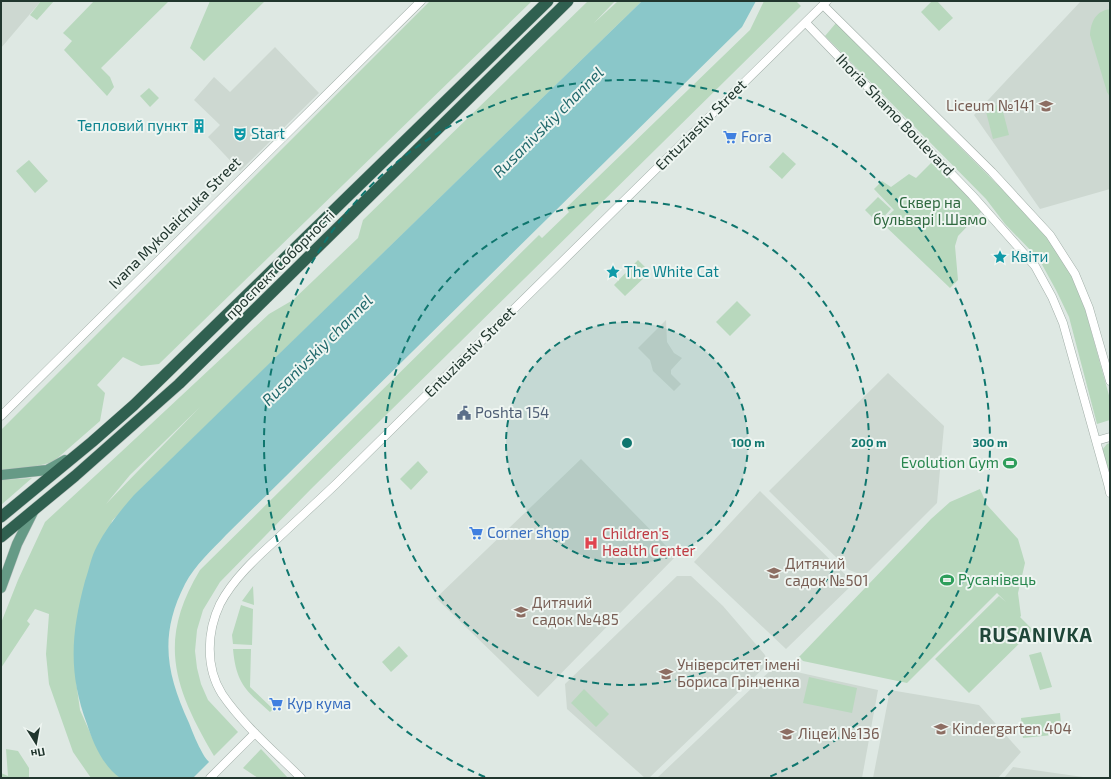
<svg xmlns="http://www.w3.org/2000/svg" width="1111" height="779" font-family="'Exo 2',sans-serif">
	<rect width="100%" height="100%" fill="#dee8e3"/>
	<path fill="#cdd8d1" d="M1,1H41L1,48Z
		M1081,1H1110V189L1040,209L974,115Z
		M275,47L319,93L240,171L208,137L220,125L194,100L214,77L230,92Z
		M666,320L667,342L674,353L682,358L671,370V374L681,384L674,391L653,371L650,360L638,348Z
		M888,373L944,426L937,503L867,573H857L849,570L769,491Z
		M581,459L676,556L538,697L436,598Z
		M760,491L854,583L786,649L694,562Z
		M677,576H691L723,606L765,655L767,665L649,778H645L567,709L565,684Z
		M774,667L878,690L862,778H657Z
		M890,690L979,705L1021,752L998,778H873Z
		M1013,767L1090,778H1004Z"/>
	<path fill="#b8d8bd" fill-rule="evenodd" d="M41,1H54L37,20L30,15Z
		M94,1H169L101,68L110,77L114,87L107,96L64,50L72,41L63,33Z
		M210,1H265L204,61L190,48Z
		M430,1H532L159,364L141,366L123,357L97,385L105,393L100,421L53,462L21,470L1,471V430Z
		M588,1H615L594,23L618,1H642L151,479L112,521L76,681L80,710L92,737L105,762L120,778H91L73,752L49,684L46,654L49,614L35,609L27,621L30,624L1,668V623L18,580L45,522L121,452L269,314L293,300L358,238L363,220ZM200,407L106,504L130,475Z
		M764,1H796L801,6L311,489L220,582L203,610L197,630L195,651L197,668L201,684L208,700L238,732L214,756C174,688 157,641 200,570L539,235L542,238L569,212L566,208L750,30Z
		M932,1H937L953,18L939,31L921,12Z
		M1110,9V97L1107,92L1090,35C1091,21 1096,11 1110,9Z
		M836,23L1024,211L1048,238L1071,275L1085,309L1110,399V420L1097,424L1069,317L1056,290L1039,259L1005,224L986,199L825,36Z
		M149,88L159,98L150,107L140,96Z
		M1001,104L1009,135L993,139L985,108Z
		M783,152L796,164L782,179L769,167Z
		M29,160L48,181L35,193L16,171Z
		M933,161L982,211L958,236L955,246L958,280L950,288L881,222L894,210L874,189L882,181L891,187L909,174L916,178Z
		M878,197L891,209L878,223L865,210Z
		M638,260L650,272L625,296L614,285Z
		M737,301L751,315L730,336L716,322Z
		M1110,443V475L1102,450L1107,444Z
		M418,461L428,472L411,490L400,479Z
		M32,478L1,505V480Z
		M980,489L987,505L1018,539L1025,563L1018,593L1021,616L1020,617L1033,630L969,693L935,659L999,596L1006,602L997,593L907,683L803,661L799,657L931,519L950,502Z
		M253,586L254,605L242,601Z
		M241,605L253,609L252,645L233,644L232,635Z
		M399,646L408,656L391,672L382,662Z
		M233,649H251L250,687L273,709L270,712C246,691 236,683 233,649Z
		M1041,652L1052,687L1040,690L1029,655Z
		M809,677L857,688L852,713L803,703Z
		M584,689L609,714L596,727L571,703Z
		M1060,713L1062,734L1023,738L1021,718Z
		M6,749L18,751L29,768V778H1V773L8,776Z
		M261,749L288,778H258L243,768Z"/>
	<path fill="#8ac7c9" d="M642,1H756L742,27L226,535C212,550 195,565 185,584C159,635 166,673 189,723C193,733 197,744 203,754C208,763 218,770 226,778H120C103,766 93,743 87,724C68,673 71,633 85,581C89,570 91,557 97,546C107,527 120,511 134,495Z"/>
	<path fill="#dee8e3" d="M211,760L227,777L193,778Z"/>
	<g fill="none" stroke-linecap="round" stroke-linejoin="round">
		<defs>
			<path id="minor" d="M823,5L992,172L1050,235L1075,274L1089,308L1110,381
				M806,23L972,195L1035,266L1052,297L1063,323L1096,441
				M1,416L421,1
				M1110,437L1096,441L1108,484L1110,483
				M1108,484L1110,493
				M210,778L255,733
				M301,778C274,751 243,725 222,694C205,667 207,631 220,604C233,579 256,558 276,540C296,521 316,503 336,484L827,1"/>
			<path id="major" d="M1,475L47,470L65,460
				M1,588L17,544L34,510"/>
			<path id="highway" d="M1,517L92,442L134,405L548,1
				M1,537L75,476L179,384L568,1"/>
		</defs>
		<use href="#minor" stroke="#a2afa9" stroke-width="9"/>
		<use href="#major" stroke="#bcc3c0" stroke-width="11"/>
		<use href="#highway" stroke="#bcc3c0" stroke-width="12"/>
		<use href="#minor" stroke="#fff" stroke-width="8"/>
		<use href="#major" stroke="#669a86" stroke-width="10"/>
		<use href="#highway" stroke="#306050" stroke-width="11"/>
	</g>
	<circle cx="627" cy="443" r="121" fill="#0f766e" fill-opacity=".12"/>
	<g fill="none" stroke="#0f766e" stroke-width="2" stroke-dasharray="7 5">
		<circle cx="627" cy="443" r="121"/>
		<circle cx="627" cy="443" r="242"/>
		<path d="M485 777A363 363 0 1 1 769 777"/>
	</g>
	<defs>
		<symbol id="school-bare" viewBox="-9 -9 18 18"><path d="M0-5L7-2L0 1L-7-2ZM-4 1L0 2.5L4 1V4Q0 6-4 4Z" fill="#8d6e63" stroke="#eef5f1" stroke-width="2.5" paint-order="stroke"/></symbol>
		<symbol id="building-bare" viewBox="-9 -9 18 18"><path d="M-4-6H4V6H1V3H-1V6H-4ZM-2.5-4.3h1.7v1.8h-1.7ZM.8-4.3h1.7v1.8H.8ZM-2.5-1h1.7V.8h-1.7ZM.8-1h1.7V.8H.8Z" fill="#0f9aa8" stroke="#eef5f1" stroke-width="2.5" paint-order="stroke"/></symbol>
		<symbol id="theatre-bare" viewBox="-9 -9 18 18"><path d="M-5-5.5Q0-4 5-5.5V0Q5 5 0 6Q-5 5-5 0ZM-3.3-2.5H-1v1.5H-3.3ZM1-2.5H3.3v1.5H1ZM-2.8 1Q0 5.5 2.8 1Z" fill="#0f9aa8" stroke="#eef5f1" stroke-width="2.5" paint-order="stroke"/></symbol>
		<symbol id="supermarket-bare" viewBox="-9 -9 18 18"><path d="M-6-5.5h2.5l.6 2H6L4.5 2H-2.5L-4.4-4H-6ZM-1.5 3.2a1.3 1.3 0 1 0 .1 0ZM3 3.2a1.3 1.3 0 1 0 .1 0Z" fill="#3f7fe0" stroke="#eef5f1" stroke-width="2.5" paint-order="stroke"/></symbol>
		<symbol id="sight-bare" viewBox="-9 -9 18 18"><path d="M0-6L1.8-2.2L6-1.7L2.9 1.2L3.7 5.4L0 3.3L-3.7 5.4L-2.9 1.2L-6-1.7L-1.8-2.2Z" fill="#0f9aa8" stroke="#eef5f1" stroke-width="2.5" paint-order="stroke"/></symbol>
		<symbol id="civic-bare" viewBox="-9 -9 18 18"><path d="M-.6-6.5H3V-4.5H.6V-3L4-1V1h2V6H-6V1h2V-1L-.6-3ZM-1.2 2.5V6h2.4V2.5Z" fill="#5c6f8a" stroke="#eef5f1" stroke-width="2.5" paint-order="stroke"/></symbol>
		<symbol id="stadium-bare" viewBox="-9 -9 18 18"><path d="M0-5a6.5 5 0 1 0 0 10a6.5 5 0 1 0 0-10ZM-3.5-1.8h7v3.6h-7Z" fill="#2e9e5b" stroke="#eef5f1" stroke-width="2.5" paint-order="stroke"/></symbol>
		<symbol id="hospital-bare" viewBox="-9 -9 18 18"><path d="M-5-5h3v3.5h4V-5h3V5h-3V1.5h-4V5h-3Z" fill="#e0444e" stroke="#eef5f1" stroke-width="2.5" paint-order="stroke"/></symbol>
		<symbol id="university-bare" viewBox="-9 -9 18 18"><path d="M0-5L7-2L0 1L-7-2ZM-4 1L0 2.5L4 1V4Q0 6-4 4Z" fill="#8d6e63" stroke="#eef5f1" stroke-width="2.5" paint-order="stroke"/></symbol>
	</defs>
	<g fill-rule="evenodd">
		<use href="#school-bare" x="1036" y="96" width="20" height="20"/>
		<use href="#building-bare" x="189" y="116" width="20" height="20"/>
		<use href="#theatre-bare" x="230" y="124" width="20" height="20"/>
		<use href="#supermarket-bare" x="720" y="127" width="20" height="20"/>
		<use href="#sight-bare" x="990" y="247" width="20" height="20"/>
		<use href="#sight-bare" x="603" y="262" width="20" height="20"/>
		<use href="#civic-bare" x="454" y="403" width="20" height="20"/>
		<use href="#stadium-bare" x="1000" y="453" width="20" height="20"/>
		<use href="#supermarket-bare" x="466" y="523" width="20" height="20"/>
		<use href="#hospital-bare" x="581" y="533" width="20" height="20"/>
		<use href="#school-bare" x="764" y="563" width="20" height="20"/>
		<use href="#stadium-bare" x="937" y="570" width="20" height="20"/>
		<use href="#school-bare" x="511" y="602" width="20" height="20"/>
		<use href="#university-bare" x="656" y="664" width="20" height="20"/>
		<use href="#supermarket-bare" x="266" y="694" width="20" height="20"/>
		<use href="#school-bare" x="931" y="719" width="20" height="20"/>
		<use href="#school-bare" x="777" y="724" width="20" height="20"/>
	</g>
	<g text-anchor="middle" stroke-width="4" stroke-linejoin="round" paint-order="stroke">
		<g font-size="15" fill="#785e54" stroke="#eef5f1" text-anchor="start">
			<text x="1035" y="111" text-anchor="end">Liceum №141</text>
			<text x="785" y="569">Дитячий<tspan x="785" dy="17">садок №501</tspan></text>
			<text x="532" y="608">Дитячий<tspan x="532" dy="17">садок №485</tspan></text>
			<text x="677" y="670">Університет імені<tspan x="677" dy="17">Бориса Грінченка</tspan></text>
			<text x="952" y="734">Kindergarten 404</text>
			<text x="798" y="739">Ліцей №136</text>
		</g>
		<g font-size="15" fill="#21362e" stroke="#eef5f1">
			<text transform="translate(895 115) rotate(46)" y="5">Ihoria Shamo Boulevard</text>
			<text transform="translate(701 125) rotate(-45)" y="5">Entuziastiv Street</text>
			<text transform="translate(175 223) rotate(-45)" y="5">Ivana Mykolaichuka Street</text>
			<text transform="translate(280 265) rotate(-45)" y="5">проспект Соборності</text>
			<text transform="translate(470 352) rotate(-45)" y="5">Entuziastiv Street</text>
		</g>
		<g font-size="15" fill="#0d838f" stroke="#eef5f1" text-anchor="start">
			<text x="188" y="131" text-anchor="end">Тепловий пункт</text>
			<text x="251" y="139">Start</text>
			<text x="1011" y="262">Квіти</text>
			<text x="624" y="277">The White Cat</text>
		</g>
		<g font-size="15" fill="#366cbe" stroke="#eef5f1" text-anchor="start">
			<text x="741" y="142">Fora</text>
			<text x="487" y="538">Corner shop</text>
			<text x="287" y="709">Кур кума</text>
		</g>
		<g font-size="15" fill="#2f693f" stroke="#eef5f1">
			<text x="930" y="208">Сквер на<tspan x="930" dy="17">бульварі І.Шамо</tspan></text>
		</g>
		<g font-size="15" fill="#4e5e75" stroke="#eef5f1" text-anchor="start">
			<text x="475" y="418">Poshta 154</text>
		</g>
		<g font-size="15" fill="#27864d" stroke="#eef5f1" text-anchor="end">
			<text x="999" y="468">Evolution Gym</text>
			<text x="958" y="585" text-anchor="start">Русанівець</text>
		</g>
		<g font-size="15" fill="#be3a42" stroke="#eef5f1" text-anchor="start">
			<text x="602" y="539">Children's<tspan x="602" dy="17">Health Center</tspan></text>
		</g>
		<g font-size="16" font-style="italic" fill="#21696c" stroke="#eef5f1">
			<text transform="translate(548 122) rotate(-45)" y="6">Rusanivskiy channel</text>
			<text transform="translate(317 350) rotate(-45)" y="6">Rusanivskiy channel</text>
		</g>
		<g font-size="19" font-weight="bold" letter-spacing="1" fill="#1f4638" stroke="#eef5f1">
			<text x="1036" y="642">RUSANIVKA</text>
		</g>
	</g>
	<circle cx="627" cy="443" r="6" fill="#0f766e" stroke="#eef5f1" stroke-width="2"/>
	<g font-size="12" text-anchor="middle" font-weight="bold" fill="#0f766e" stroke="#eef5f1" stroke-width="4" stroke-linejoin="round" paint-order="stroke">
		<text x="748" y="447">100 m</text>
		<text x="869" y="447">200 m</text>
		<text x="990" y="447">300 m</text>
	</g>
	<rect width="1111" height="779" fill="none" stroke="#21362e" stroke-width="4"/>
	<g transform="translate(36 743) rotate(169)" stroke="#eef5f1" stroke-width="3" paint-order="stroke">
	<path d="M0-3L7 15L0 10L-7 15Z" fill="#21362e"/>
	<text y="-6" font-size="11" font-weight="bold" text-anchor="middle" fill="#21362e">Пн</text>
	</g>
</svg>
